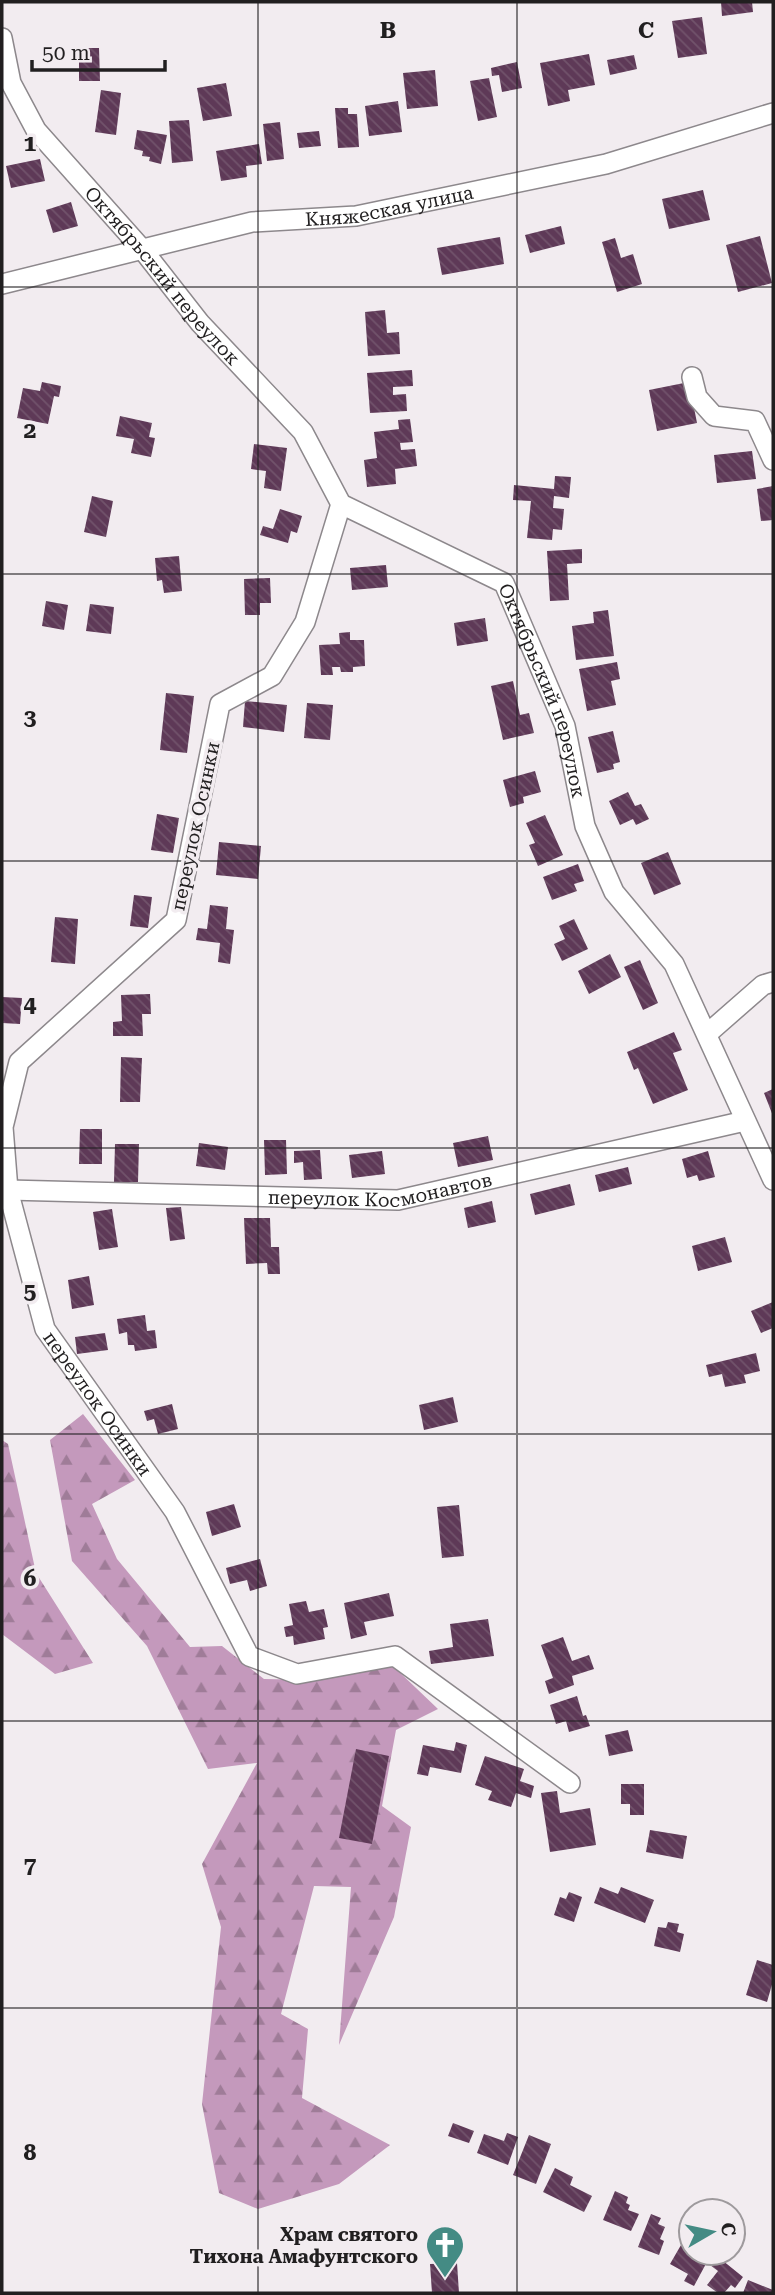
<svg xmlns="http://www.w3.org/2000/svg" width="775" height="2295" font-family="'Roboto Serif',serif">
	<defs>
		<pattern id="forest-firs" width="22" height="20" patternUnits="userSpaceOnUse" patternTransform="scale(1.75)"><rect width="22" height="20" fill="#c499bc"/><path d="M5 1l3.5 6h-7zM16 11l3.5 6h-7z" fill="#9f7c98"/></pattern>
		<pattern id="building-back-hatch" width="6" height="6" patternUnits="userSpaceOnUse" patternTransform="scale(1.75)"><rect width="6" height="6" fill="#5e3957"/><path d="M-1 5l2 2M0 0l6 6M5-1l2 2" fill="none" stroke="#71536b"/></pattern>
	</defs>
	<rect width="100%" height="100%" fill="#f2ecf0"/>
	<path fill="url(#forest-firs)" d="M83,1414L135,1480L92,1504L117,1559L190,1647L222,1646L264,1679L318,1680L393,1666L438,1709L396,1730L382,1806L411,1827L394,1917L339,2045L351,1887L314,1886L281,2014L308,2029L302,2098L390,2145L339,2184L258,2209L219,2193L202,2104L221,1927L202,1864L257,1763L208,1769L147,1646L72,1561L50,1440Z
		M2,1440L8,1444L36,1573L93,1663L55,1674L2,1634Z"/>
	<path fill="url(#building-back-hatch)" d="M721,2H752L753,12L722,16Z
		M702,17L707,54L678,58L672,21Z
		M79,48H99L100,81H79Z
		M589,54L595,85L568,90L570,101L548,106L540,63Z
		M634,55L637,69L610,75L607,60Z
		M517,62L522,88L502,92L499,75L492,76L491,68Z
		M435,70L438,106L407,109L403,73Z
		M489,78L497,117L478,121L470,81Z
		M226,83L232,116L203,121L197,88Z
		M101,90L121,93L116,135L95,132Z
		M398,101L402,132L369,136L365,106Z
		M335,108H348V114H357L359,147L338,148Z
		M189,120L193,161L172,163L169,121Z
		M280,122L284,159L267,161L263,124Z
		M137,130L167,135L161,164L149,161L150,157L142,156L143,151L134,149Z
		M319,131L321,146L299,148L297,133Z
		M259,144L262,164L246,166L247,177L221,181L216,151Z
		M40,159L45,181L11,188L6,166Z
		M703,190L710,220L669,229L662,199Z
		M71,202L78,226L53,233L46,210Z
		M561,226L565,244L530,253L525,235Z
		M760,236L772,283L738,292L726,245Z
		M500,237L504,264L442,275L437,248Z
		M615,238L621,258L633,254L642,284L617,292L602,242Z
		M385,310L387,333L399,332L400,354L368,356L365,312Z
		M412,370L413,386L393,387V395L406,394L407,411L370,413L367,373Z
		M42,382L61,386L59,397L54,396L48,424L17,418L23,388L40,391Z
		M689,382L697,423L657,431L649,390Z
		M120,416L152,423L149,437L155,438L151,457L131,453L134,439L116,436Z
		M410,419L413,442L400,443L401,450L415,449L417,466L395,469L396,484L367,487L364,460L377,458L374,432L399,429L398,420Z
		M254,444L287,448L281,491L264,488L266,471L251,469Z
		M752,451L756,479L717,483L714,455Z
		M555,476L571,477L569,498L554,496L553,508L564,509L562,530L553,529L552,540L527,538L531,501L513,500L514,485L554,489Z
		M773,486V520L761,521L757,489Z
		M92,496L113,501L106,537L84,532Z
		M280,509L302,516L297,533L291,531L288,543L260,535L263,526L273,529Z
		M582,549V563L567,564L569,600L550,601L547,551Z
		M179,556L182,591L164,593L162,580L157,581L155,558Z
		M386,565L388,587L352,590L350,568Z
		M270,578L271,603H260V615H245L244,579Z
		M46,601L68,605L64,630L42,626Z
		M90,604L114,607L111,634L86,631Z
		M608,610L614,656L576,660L572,626L594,623L593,612Z
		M485,618L488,641L457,646L454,623Z
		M350,632V640H364L365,666L353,667V672H341L340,667H332L333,675H321L319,645L340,644L339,633Z
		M617,662L620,679L611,681L616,705L587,711L579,669Z
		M513,681L520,715L529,713L534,733L503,740L491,686Z
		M166,693L194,696L187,753L160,750Z
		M245,701L287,705L284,732L243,727Z
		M307,703L333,705L330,740L304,738Z
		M613,731L620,762L613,764L614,769L597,773L588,737Z
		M535,771L541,792L523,797L524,803L510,807L503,780Z
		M628,792L635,806L641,804L649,819L636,825L633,819L620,825L609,801Z
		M157,814L179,818L173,853L151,850Z
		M545,815L563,855L538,866L529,845L535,843L526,823Z
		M219,842L261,846L258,879L216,875Z
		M668,852L681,884L654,895L641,863Z
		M578,864L584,881L574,884L577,891L552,900L543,877Z
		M134,895L152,897L148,928L130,926Z
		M210,905L228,907L226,929L234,930L230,964L218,962L220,943L196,940L198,928L207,929Z
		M55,917L78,919L75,964L51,962Z
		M574,919L588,949L562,961L554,944L565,939L559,926Z
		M610,954L621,977L589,994L578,971Z
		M640,960L658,1003L643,1010L624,967Z
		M150,994L151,1014H142L143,1036H113V1022L122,1021L121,995Z
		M2,997L22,998L20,1024L2,1023Z
		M674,1032L682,1050L673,1053L688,1090L653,1104L638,1068L634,1070L627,1052Z
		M121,1057L142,1058L140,1102H120Z
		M773,1089V1116L764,1093Z
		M80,1129H102V1164H79Z
		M488,1136L493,1160L458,1167L453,1143Z
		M264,1140H286L287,1174L265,1175Z
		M199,1143L228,1147L225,1170L196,1166Z
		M115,1144H139L138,1182H114Z
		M320,1150L322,1179L304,1180L303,1162L294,1163V1151Z
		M382,1151L385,1174L352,1178L349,1155Z
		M708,1151L715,1177L699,1181L697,1175L687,1178L682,1159Z
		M628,1167L632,1184L599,1192L595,1175Z
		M570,1184L575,1205L535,1215L530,1194Z
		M492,1201L496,1222L468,1228L464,1208Z
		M181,1207L185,1239L170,1241L166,1208Z
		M112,1209L118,1247L99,1250L93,1212Z
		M244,1218H270L271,1247H279L280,1274H268L267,1263L246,1264Z
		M725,1237L732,1262L698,1271L692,1246Z
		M89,1276L94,1305L72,1309L68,1280Z
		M773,1302V1328L761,1333L751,1311Z
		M145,1315L147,1331L155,1330L157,1348L135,1351L134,1345H128L127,1332L119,1334L117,1319Z
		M105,1333L108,1350L77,1354L75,1337Z
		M756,1353L760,1371L744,1375L746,1383L725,1387L722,1374L709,1377L706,1365Z
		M453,1397L458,1422L424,1430L419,1405Z
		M172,1404L178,1429L158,1434L154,1419L147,1421L144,1411Z
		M234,1504L241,1527L212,1536L206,1512Z
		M459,1505L464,1556L442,1558L437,1507Z
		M260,1559L267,1586L250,1591L247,1580L230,1584L226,1568Z
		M389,1593L394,1616L364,1622L367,1635L351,1639L344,1603Z
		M306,1601L309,1612L324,1609L328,1627L323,1628L325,1639L294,1645L293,1636L286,1637L284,1627L293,1625L289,1604Z
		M488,1619L494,1656L431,1664L429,1651L453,1647L450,1624Z
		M563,1637L572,1661L589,1655L594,1669L572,1676L574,1685L549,1694L545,1681L553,1678L541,1645Z
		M577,1696L583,1716L586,1715L590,1726L569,1732L566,1721L556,1724L550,1705Z
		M628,1730L633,1751L609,1756L605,1735Z
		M456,1742L467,1745L461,1773L430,1767L428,1776L417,1774L423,1745L454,1751Z
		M356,1749L389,1756L372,1844L339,1838Z
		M485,1756L524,1769L520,1781L534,1786L531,1798L516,1793L511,1807L488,1800L492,1791L475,1785Z
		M621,1784H644V1815H630V1804H621Z
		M557,1791L560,1813L590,1808L596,1845L550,1852L541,1793Z
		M650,1830L687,1836L683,1859L646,1852Z
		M600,1887L618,1894L621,1887L654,1900L645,1923L594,1903Z
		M569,1892L582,1897L574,1922L554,1915L560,1897L566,1899Z
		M668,1922L679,1924L677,1932L684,1934L680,1952L654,1946L658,1927L666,1928Z
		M757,1960L773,1965V1981L767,2002L746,1995Z
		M453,2123L474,2131L469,2143L448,2136Z
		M507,2133L518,2137L508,2165L477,2153L484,2134L504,2141Z
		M529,2135L551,2144L536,2184L513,2175Z
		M555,2168L573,2177L570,2185L592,2196L584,2212L543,2192Z
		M615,2191L628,2197L626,2203L630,2205L628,2210L639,2214L631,2231L603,2220Z
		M651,2214L661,2218L658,2224L665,2227L660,2239L664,2241L659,2255L638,2247Z
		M681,2245L691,2253L708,2260L694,2286L684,2281L688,2274L670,2264Z
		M717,2256L743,2277L735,2288L731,2285L724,2293H718L707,2285L718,2271L710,2265Z
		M457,2263L459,2293H432L430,2264Z
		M748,2280L773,2290L772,2293H743Z"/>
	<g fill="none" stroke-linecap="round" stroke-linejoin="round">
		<defs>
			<g id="minor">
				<path id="s1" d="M2,38L11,83L36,130L142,249L200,323L303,432L341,504L504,583L565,726L585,826L614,892L674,964L773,1180"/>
				<path id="s2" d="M2,284L252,222L356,216L606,164L773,113"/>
				<path d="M692,377L697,397L714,416L755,421L773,460"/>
				<path id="s3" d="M341,504L305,622L272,676L220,704L176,920L19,1062L3,1127L8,1190L45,1329L175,1512L249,1656L297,1674L395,1656L570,1783"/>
				<path d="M707,1034L763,985L773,982"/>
				<path id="s4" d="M8,1190L398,1200L745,1121"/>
			</g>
		</defs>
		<use href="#minor" stroke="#8d888c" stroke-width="22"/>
		<use href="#minor" stroke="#fff" stroke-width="19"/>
	</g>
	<path fill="none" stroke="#211f20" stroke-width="2" stroke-opacity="0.55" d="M258,2V2293M517,2V2293M2,287H773M2,574H773M2,861H773M2,1148H773M2,1434H773M2,1721H773M2,2008H773"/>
	<defs>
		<symbol id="church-pin" viewBox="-11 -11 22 30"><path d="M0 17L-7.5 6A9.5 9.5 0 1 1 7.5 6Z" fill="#448b84" stroke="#f2ecf0"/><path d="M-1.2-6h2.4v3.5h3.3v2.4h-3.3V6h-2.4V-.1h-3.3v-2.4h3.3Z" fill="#fff"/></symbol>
	</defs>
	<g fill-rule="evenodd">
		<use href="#church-pin" x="423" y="2223" width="44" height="60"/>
	</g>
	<g text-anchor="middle" stroke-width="7" stroke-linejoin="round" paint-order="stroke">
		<g font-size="19" fill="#211f20" stroke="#f2ecf0">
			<text dy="7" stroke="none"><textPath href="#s2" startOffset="396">Княжеская улица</textPath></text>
			<text dy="7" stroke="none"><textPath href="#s1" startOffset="292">Октябрьский переулок</textPath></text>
			<text dy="7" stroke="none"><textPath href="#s1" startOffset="880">Октябрьский переулок</textPath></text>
			<text transform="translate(195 826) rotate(-78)" y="7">переулок Осинки</text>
			<text dy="7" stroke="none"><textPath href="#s4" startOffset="373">переулок Космонавтов</textPath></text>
			<text dy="7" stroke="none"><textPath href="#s3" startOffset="1043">переулок Осинки</textPath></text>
		</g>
		<g font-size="19" font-weight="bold" fill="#211f20" stroke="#f2ecf0" text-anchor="end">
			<text x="418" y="2241">Храм святого<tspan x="418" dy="22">Тихона Амафунтского</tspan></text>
		</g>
	</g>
	<g font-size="23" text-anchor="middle" font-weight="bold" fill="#211f20" stroke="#f2ecf0" stroke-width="7" stroke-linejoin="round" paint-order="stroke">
		<text x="388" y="38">B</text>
		<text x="646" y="38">C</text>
		<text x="30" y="151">1</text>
		<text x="30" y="438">2</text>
		<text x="30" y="725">3</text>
		<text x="30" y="1012">4</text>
		<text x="30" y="1299">5</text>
		<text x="30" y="1586">6</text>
		<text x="30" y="1873">7</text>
		<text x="30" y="2160">8</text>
	</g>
	<rect width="775" height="2295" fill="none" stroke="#211f20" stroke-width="7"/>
	<g transform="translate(712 2232) rotate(81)"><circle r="33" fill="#f2ecf0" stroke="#9e9a9d" stroke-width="2"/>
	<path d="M0-5L12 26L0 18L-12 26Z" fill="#448b84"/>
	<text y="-10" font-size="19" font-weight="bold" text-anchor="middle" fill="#211f20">С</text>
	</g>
	<path d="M32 60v10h133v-10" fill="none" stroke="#211f20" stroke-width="3.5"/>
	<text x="42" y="60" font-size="21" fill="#211f20" stroke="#f2ecf0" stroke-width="5" paint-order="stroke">50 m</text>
</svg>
